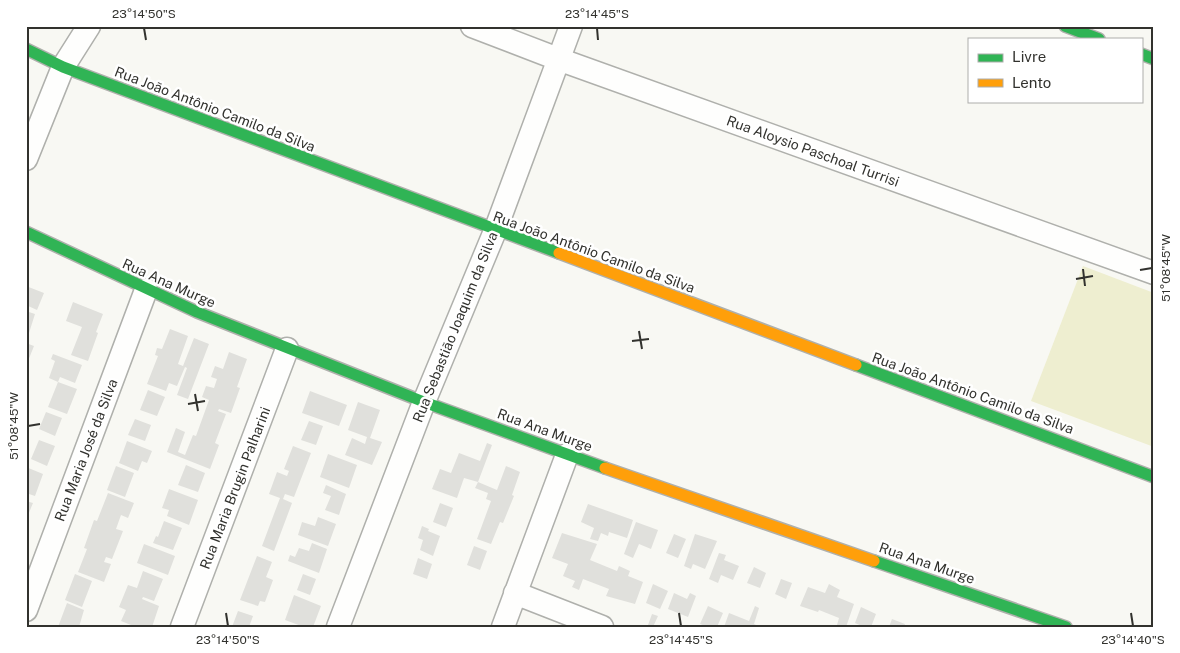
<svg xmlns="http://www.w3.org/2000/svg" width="1180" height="653" font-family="'Public Sans',sans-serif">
	<rect width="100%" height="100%" fill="#f8f8f3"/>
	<path fill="#eeeed0" d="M1083,266L1154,293V447L1031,401Z"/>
	<path fill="#e0e0dc" d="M26,286L44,293L37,310L26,305Z
		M73,302L103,314L96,332L98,333L88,361L71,355L82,327L66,321Z
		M26,311L35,314L29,333L26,332Z
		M170,329L188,336L178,364L183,366L194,338L209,344L188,399L177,395L187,368L185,367L177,386L169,383L166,391L147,384L158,356L155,355L157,348L162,349Z
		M26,343L34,346L26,366Z
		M229,352L247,359L237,387L240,388L231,413L219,409L218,411L226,414L215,443L219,445L210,469L167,452L176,428L185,432L178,452L185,455L193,435L196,436L209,400L202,397L206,386L214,388L217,379L211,377L215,366L223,369Z
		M53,354L82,365L75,383L60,377L58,382L49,378L55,361L51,359Z
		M58,382L77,389L67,414L48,407Z
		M148,390L165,397L157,416L140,410Z
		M310,391L347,405L339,426L302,413Z
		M358,402L380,410L370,438L382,442L372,465L345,455L352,438L365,444L367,437L348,430Z
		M46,412L62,418L55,436L39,429Z
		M135,419L151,425L145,441L128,435Z
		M309,421L323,426L316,445L301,440Z
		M39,440L55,446L47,466L31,459Z
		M127,441L152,451L147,463L142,461L138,471L119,463Z
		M487,443L492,445L478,482L497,490L506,466L520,472L512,495L514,496L503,523L500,522L491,544L477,539L491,501L486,499L488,493L475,488L478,482L464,478L457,498L432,489L440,469L451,473L459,453L480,461Z
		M293,446L311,453L294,497L285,494L283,499L292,503L274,551L262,546L280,498L269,494L277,472L287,476L289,471L284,469Z
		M328,454L357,465L349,488L320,477Z
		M186,465L205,473L198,492L178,485Z
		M116,466L134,473L125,497L107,490Z
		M26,467L43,474L35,496L26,493Z
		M326,485L346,494L339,515L325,510L331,496L323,493Z
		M169,489L198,500L189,525L167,516L169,510L162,508Z
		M108,493L134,503L128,518L121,515L116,529L123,531L112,559L106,557L104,562L111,564L104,582L78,572L87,549L84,548L94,520L97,521Z
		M26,501L33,503L26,520Z
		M440,503L453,508L446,527L433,522Z
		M588,504L633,520L627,538L609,532L608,536L601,533L598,541L590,539L594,528L581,522Z
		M318,517L336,524L328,546L298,535L302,522L315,526Z
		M164,521L182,528L173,550L153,543L156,536L158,537Z
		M636,522L658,530L651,549L639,544L633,558L624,554Z
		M422,526L429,529L428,531L440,536L433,556L420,550L423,540L418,538Z
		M562,533L597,544L590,560L617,571L619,566L630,571L628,576L643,582L635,604L606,596L609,589L583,579L579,590L572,587L575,581L563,576L568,564L552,558Z
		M674,534L686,539L678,558L666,553Z
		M695,534L717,541L705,569L693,564L691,569L684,566Z
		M312,543L327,549L319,573L288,561L290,555L295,557L299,548L309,551Z
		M144,544L175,556L168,575L137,563Z
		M474,546L487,551L480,570L467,565Z
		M719,553L726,555L724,560L739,566L733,580L721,575L718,583L709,579Z
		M257,556L272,562L266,577L273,580L265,602L260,601L258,606L240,600Z
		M418,558L432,564L427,579L413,574Z
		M754,567L766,573L760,588L747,583Z
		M143,571L163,579L154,601L143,597L142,599L159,606L152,627H136L121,621L126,610L119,607L128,585L137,588Z
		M75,574L92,581L82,607L65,600Z
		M303,574L316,579L310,595L297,590Z
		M781,579L792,583L786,599L775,594Z
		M653,584L668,591L660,609L646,603Z
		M829,584L840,590L837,597L854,604L846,627L837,625L839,618L819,610L818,612L800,606L808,587L825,593Z
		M674,593L687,599L690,593L696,596L688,617L668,609Z
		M294,595L321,606L313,627H304L285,620Z
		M67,603L84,610L79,627H58Z
		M708,606L723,613L717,627H708L700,624Z
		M755,606L759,608L754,624L760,627H724L729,613L749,621Z
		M861,607L876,614L871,627H864L855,623Z
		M238,611L253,616L249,627H232Z
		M652,614L658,616L653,627L648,625Z
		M892,619L905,624L904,627H889Z"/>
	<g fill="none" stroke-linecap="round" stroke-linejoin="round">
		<defs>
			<path id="street" d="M472,26L558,59L1154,273
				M26,159L63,67L89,26
				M515,593L602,627
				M26,610L146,290
				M182,627L287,349
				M338,627L424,402L495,231L571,26
				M503,627L567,455"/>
			<path id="fast" d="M1065,26L1099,39
				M26,49L63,67L559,253
				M1141,54L1154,59
				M26,232L197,312L424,402L605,468
				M856,365L1154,477
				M874,561L1066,627"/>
			<path id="slow" d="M559,253L856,365
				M605,468L874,561"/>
		</defs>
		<use href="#street" stroke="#afb0ac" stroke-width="25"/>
		<use href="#fast" stroke="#afb0ac" stroke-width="14"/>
		<use href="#slow" stroke="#afb0ac" stroke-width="14"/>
		<use href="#street" stroke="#fefefd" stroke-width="22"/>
		<use href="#fast" stroke="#30b455" stroke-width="11"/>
		<use href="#slow" stroke="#ff9f0a" stroke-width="11"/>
	</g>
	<path fill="none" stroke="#32322e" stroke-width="2" d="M144,28L146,40M597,28L598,40M1083,269L1085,286M1140,270L1152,268M1076,279L1093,276M639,331L642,349M632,341L649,339M195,394L198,411M188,404L205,401M28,426L40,424M226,613L228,626M679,613L681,626M1131,613L1133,626"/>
	<g text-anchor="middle" stroke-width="5" stroke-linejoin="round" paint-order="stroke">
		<g font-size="14" fill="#32322e" stroke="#fff">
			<text transform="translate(215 109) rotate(21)" y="5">Rua João Antônio Camilo da Silva</text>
			<text transform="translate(813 151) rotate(20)" y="5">Rua Aloysio Paschoal Turrisi</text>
			<text transform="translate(594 252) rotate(20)" y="5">Rua João Antônio Camilo da Silva</text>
			<text transform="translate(169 283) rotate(24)" y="5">Rua Ana Murge</text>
			<text transform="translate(455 327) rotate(-68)" y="5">Rua Sebastião Joaquim da Silva</text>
			<text transform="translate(973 393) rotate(20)" y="5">Rua João Antônio Camilo da Silva</text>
			<text transform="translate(545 430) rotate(20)" y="5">Rua Ana Murge</text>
			<text transform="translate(86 450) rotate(-69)" y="5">Rua Maria José da Silva</text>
			<text transform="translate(235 488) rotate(-69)" y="5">Rua Maria Brugin Palharini</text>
			<text transform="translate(927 563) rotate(19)" y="5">Rua Ana Murge</text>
		</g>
	</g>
	<rect width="1180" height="653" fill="none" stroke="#ffffff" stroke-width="55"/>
	<rect x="968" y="38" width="175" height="65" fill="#ffffff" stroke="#adadab"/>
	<rect x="978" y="54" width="25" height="8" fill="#30b455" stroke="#adadab"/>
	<text x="1012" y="62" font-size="15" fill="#32322e">Livre</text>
	<rect x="978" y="79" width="25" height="8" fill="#ff9f0a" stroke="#adadab"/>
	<text x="1012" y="88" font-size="15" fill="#32322e">Lento</text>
	<rect x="28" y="28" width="1124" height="598" fill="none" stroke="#32322e" stroke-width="2"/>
	<g font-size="12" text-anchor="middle" fill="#32322e">
		<text x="144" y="18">23°14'50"S</text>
		<text x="597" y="18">23°14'45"S</text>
		<text transform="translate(1166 268) rotate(-90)" y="4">51°08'45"W</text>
		<text transform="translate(14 426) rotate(-90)" y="4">51°08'45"W</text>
		<text x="228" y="644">23°14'50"S</text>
		<text x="681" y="644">23°14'45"S</text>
		<text x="1133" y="644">23°14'40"S</text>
	</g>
</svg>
